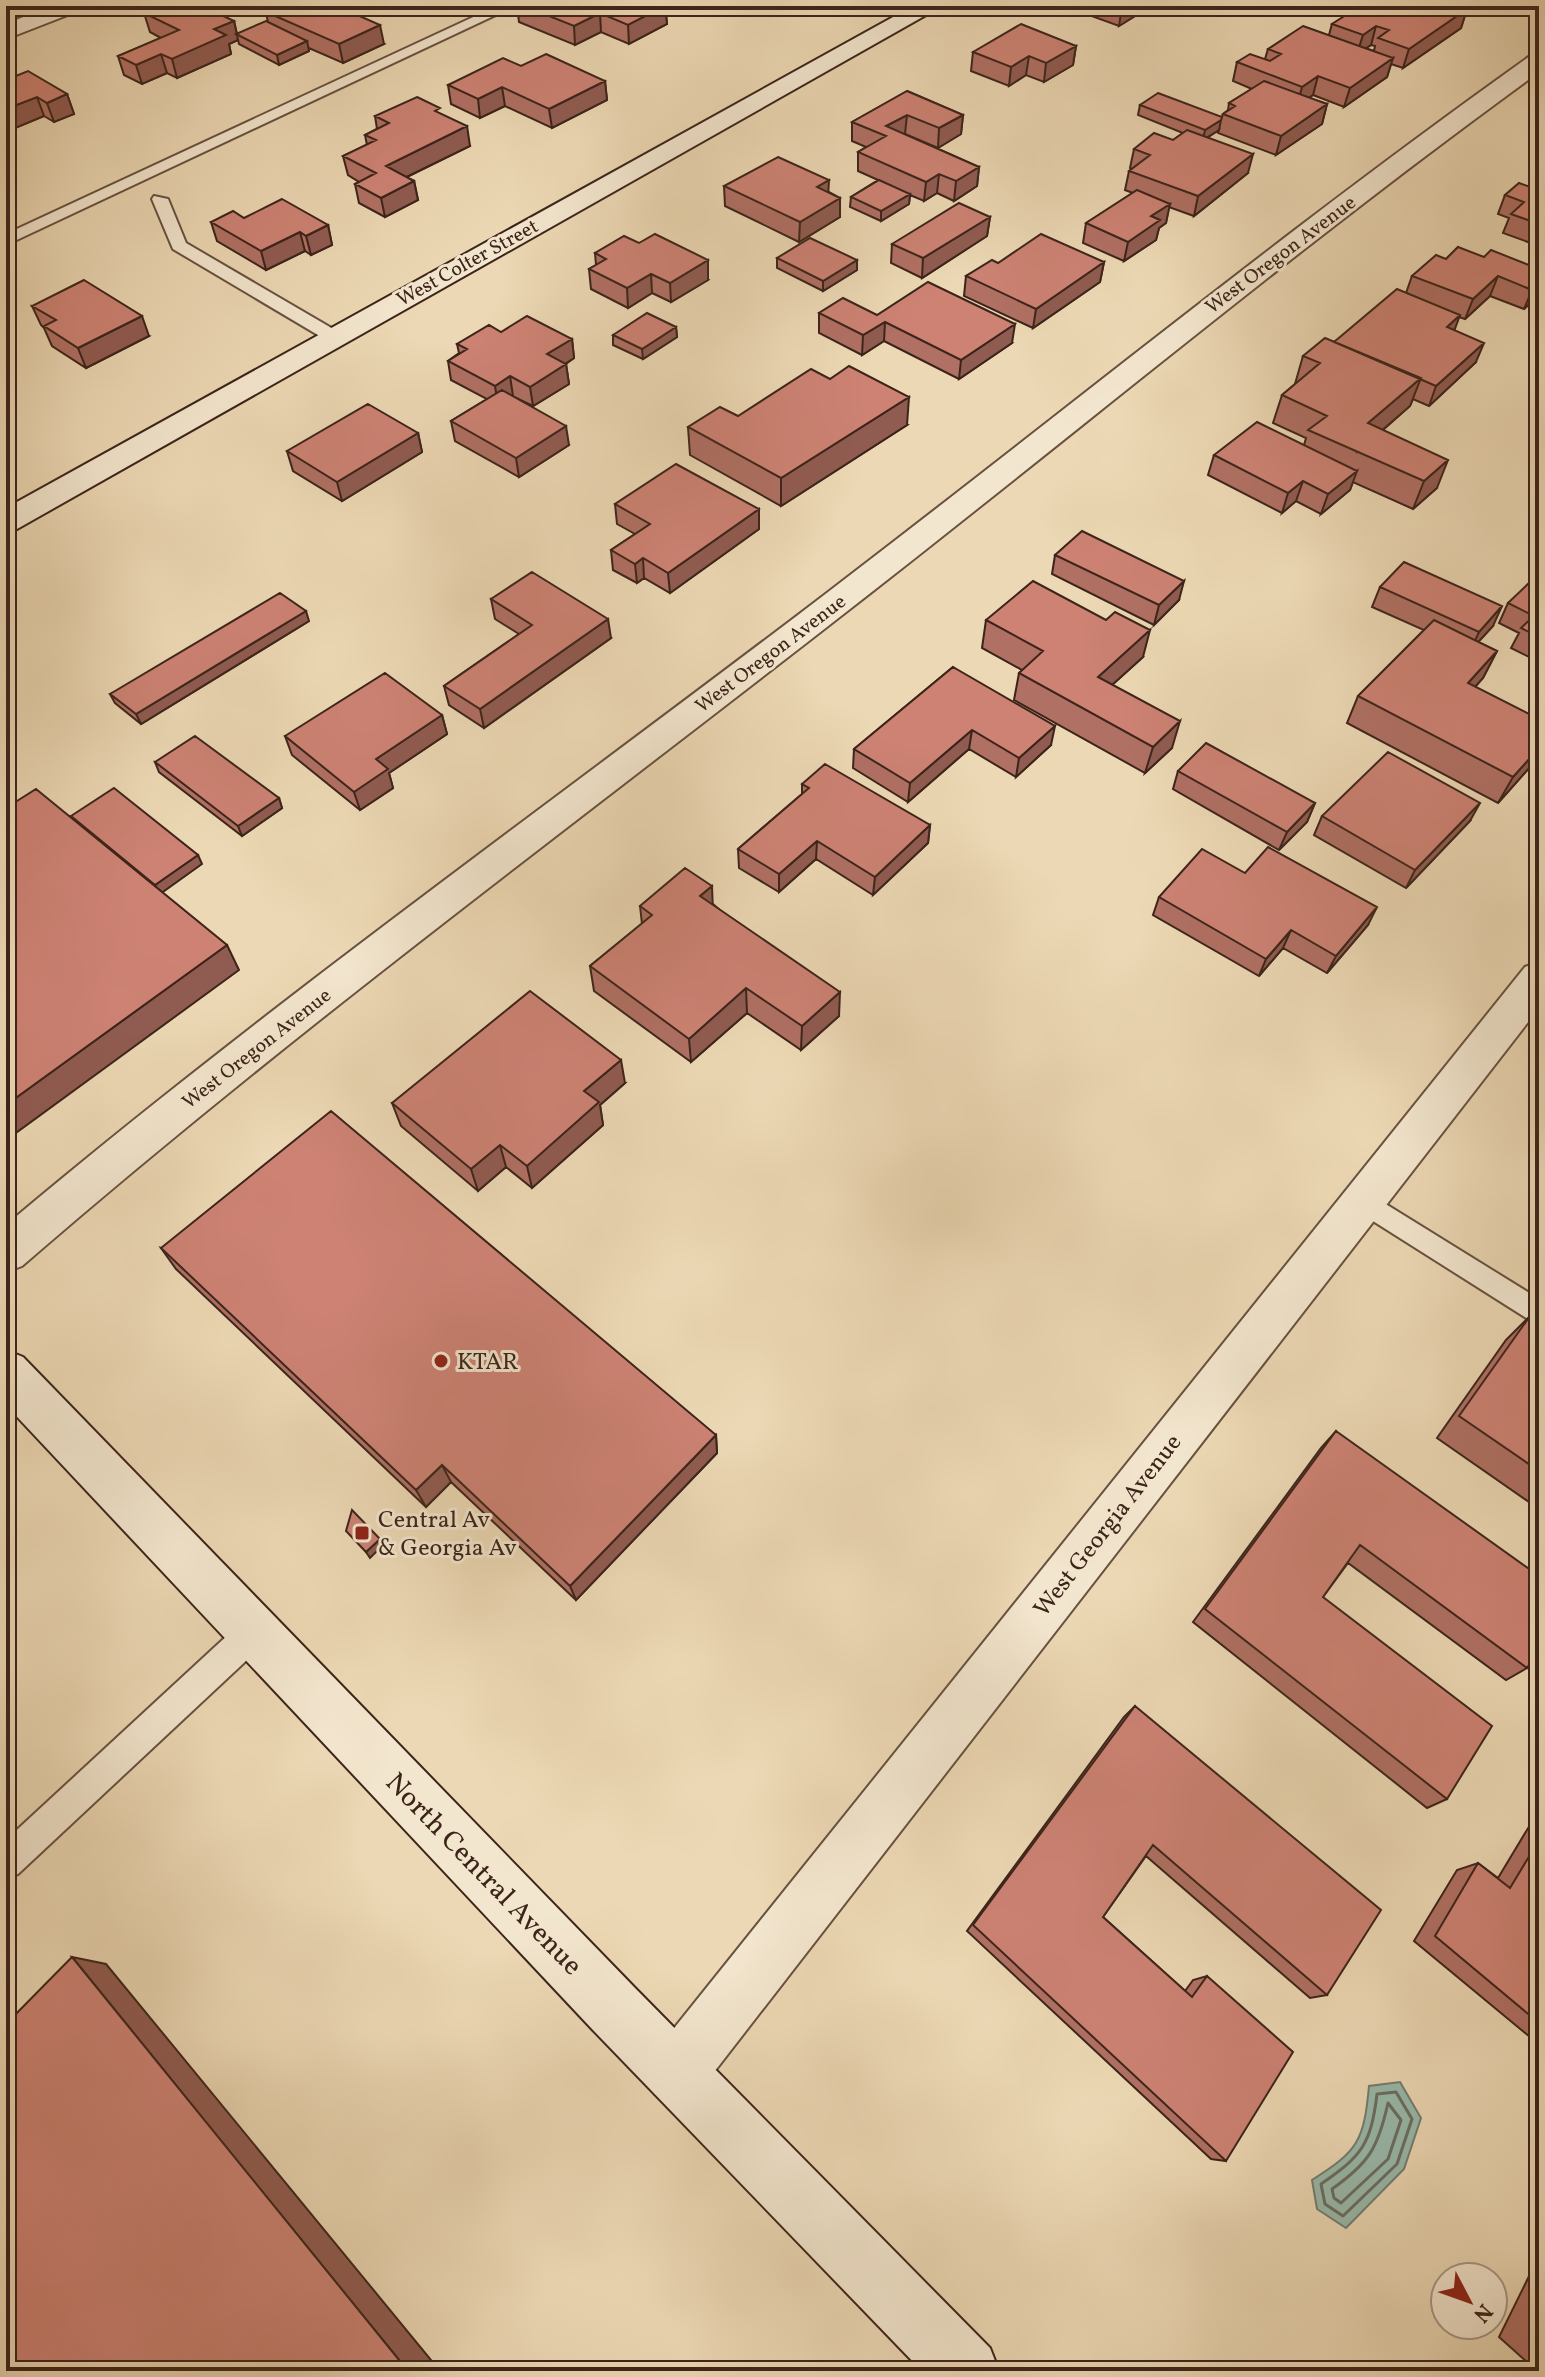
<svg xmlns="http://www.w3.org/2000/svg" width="1545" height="2377" font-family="Vollkorn,serif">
	<rect width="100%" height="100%" fill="#ecd8b4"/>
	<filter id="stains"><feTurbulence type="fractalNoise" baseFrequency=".0025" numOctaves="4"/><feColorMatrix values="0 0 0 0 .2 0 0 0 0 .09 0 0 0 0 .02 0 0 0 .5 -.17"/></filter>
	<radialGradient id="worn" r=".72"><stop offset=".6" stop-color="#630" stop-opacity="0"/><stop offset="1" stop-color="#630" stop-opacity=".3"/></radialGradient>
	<path fill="#99baac" stroke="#747e72" stroke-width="2" d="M1400,2082L1421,2118L1404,2169L1346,2228L1317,2209L1312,2180C1358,2151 1364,2141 1369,2086Z"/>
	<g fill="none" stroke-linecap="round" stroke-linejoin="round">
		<path stroke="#6a6f63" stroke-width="3" d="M1396,2092L1412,2119L1397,2164L1343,2216L1325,2204L1321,2184C1362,2156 1371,2144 1377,2094Z
			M1388,2103L1401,2120L1388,2159L1341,2203L1334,2198L1332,2189C1369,2163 1378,2148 1388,2103Z"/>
		<defs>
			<path id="lane" d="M497,6H515L6,245V234Z
				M154,196L168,199L186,243L340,333V341H328L173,249L152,199Z
				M1363,1190L1539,1299V1326L1354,1209L1350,1201L1354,1193Z
				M254,1617L265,1621L269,1632L265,1643L18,1874L6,1878V1840L243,1621Z"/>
			<path id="street" d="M50,6H82L78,11L6,39V24Z
				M1539,54V72C1303,243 1080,430 850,609C572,826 288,1035 22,1266L6,1272V1225C272,1001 556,800 832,589C1065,411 1291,226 1530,56Z
				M1539,962V1008L697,2094L676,2103L655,2094L646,2073L655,2052L1525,967Z"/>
			<path id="secondary" d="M913,6H942L17,529L6,532V508Z
				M6,1350L23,1357L635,1988L990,2348L999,2371H922L593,2030L6,1405Z"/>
		</defs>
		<use href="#lane" stroke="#685140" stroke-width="4"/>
		<use href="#street" stroke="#685140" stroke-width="4"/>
		<use href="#secondary" stroke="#3c241a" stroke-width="4"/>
		<use href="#lane" fill="#f3e6ce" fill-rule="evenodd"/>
		<use href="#street" fill="#f3e6ce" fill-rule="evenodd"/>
		<use href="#secondary" fill="#f3e6ce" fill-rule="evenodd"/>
	</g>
	<path fill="#b07064" stroke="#3c241a" stroke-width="2" fill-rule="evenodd" d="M517,6H682L666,14L667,24L629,44L601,32L575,45L519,22Z
		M1064,6H1151L1119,26Z
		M1467,9L1461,28L1403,68L1391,64L1387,77L1344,107L1313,95L1309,98L1327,104L1322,124L1276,155L1218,133L1219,130L1207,138L1248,173L1194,216L1169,207L1166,223L1159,228L1156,240L1124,261L1083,243L1086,223L1133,193L1125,190L1129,171L1132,169L1130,168L1134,149L1173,140L1183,133L1138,115L1140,105L1222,117L1223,114L1228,110L1229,103L1252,89L1233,81L1237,62L1265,59L1268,49L1329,35L1332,24ZM1371,45L1375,46L1374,51L1365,48Z
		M266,12L384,44L343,63L309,48V51L279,65L239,44L238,40L229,44L231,54L177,78L167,73L142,84L124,75L118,56L161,38L150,32L144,13L234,21L237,34L268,23Z
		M1076,46L1073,65L1044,82L1026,75L1009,86L971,71L973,52Z
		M521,66L605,81L607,100L552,128L505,106L480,118L451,104L448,85Z
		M6,80L67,94L74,114L54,122L44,116L8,131L6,130Z
		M907,91L963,115L961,134L938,148L905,134L979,167L977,186L954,201L937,193L924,201L910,195L909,204L881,221L850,207L851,197L878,180L858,171V152L866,147L852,141V122Z
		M441,114L470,146L407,177L414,181L418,200L385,217L359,203L355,184L359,182L348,175L343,156L367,145L365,135L377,129L375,116Z
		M724,186L829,192L840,198V217L799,242L725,206Z
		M1539,190V246L1503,233L1509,218L1498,214L1505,195Z
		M990,217L987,236L922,278L891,263L892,244Z
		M244,218L328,225L332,245L311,255L305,251L266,270L217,241L211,222Z
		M1458,247L1539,295L1524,309L1490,296L1465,319L1459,317L1454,330L1476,362L1429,406L1413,399L1410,406L1383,430L1437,488L1413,509L1353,482L1350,490L1321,514L1296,501L1282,513L1208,475L1214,455L1304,445L1306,438L1273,423L1282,395L1295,384L1303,356L1334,342L1406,293L1412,276L1446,259Z
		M595,253L708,280L671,302L652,293L628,308L591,289L589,269L596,265Z
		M777,258L857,260V270L823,291L777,268Z
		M1104,262L1100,282L1033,328L964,296L966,276L998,263Z
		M32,306L149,336L86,368L52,346L44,328L41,325Z
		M819,313L877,315L1012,343L959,379L884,341L862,355L819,333Z
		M676,327L677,337L643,359L613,345V335Z
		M501,332L572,339L574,358L566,364L569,384L533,406L512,396L569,445L519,477L455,441L451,421L487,399L451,380L448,361L459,353L457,344Z
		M738,416L907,425L781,506L690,455L688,427Z
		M418,433L422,452L342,501L293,471L287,451Z
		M615,504L759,509V529L670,593L644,578L637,583L613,570L611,550L635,534L617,524Z
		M1055,555L1179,600L1154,625L1052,574Z
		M1539,586V662L1511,648L1519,633L1499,623L1508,603Z
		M1380,587L1493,626L1478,642L1497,651L1483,678L1475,687L1539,748V757L1498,803L1347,723L1358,696L1424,630L1372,607Z
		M491,599L611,638L484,728L449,705L444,686L519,634L495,619Z
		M986,620L1143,657L1112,685L1172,748L1145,773L1014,700L1019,673L1022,670L982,648Z
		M309,621L141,724L115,703L110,694Z
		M953,667L1051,745L1016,777L969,749L908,802L853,768L854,749Z
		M442,715L447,734L389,773L393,788L360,810L292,755L285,736Z
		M155,762L279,798L282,808L242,836L159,772Z
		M1178,771L1315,803L1307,822L1279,850L1173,789Z
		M802,784L930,825L928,843L873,895L816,859L779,892L739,868L738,849L802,794Z
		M1322,816L1470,821L1406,888L1314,835Z
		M1245,873L1368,925L1327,973L1283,948L1259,976L1153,915L1159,897Z
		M713,904L839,1016L801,1050L747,1013L691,1062L594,991L590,966L642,924L640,906Z
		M625,1083L600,1105L603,1125L532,1188L506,1167L478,1191L401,1126L392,1103Z
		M161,1248L716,1435L717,1453L576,1600L451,1482L426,1507L176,1269Z
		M1530,1316L1539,1322V1509L1437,1438L1506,1340Z
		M1336,1431L1527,1668L1506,1680L1348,1563L1323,1597L1447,1799L1427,1808L1193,1622L1321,1448Z
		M1135,1706L1327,1995L1310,1998L1146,1856L1103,1917L1185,1991L1193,1980L1207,1976L1226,2161L1211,2159L967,1931L1124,1717Z
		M1539,1810V2042H1536L1414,1941L1457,1870L1478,1863L1498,1878Z
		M1539,2256V2371H1537L1499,2337Z"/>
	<path fill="#905b51" stroke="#3c241a" stroke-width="2" d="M655,6H682L666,14L667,24L629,44L628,25Z
		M1124,6H1151L1119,26L1122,7Z
		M1467,9L1461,28L1403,68L1409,49Z
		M600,13L601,32L575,45L574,26Z
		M234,21L238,40L229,44L231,54L177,78L172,59L214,29Z
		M380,25L384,44L343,63L339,44Z
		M1376,26L1371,45L1357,54L1363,35Z
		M307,41L309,51L279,65L277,55Z
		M1076,46L1073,65L1044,82L1046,63Z
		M161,54L167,73L142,84L136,65Z
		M1029,56L1026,75L1009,86L1011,67Z
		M1393,58L1387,77L1344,107L1350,88Z
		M1318,76L1313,95L1297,106L1302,87Z
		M605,81L607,100L552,128L549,109Z
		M502,87L505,106L480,118L478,99Z
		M67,94L74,114L54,122L47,103Z
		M37,97L44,116L8,131L6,126V109Z
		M1327,104L1322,124L1276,155L1281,136Z
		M907,115L905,134L885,145L886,126Z
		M963,115L961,134L938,148L939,128Z
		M1221,120L1219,130L1203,140L1205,130Z
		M467,126L470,146L390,185L386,166Z
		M1253,154L1248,173L1194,216L1198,196Z
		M979,167L977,186L954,201L956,181Z
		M939,174L937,193L924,201L926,182Z
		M829,180L828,199L817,187Z
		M414,181L418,200L385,217L381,198Z
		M910,194L909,204L881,221V211Z
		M840,198V217L799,242L800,222Z
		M1170,204L1166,223L1159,228L1156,240L1124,261L1128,242L1151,216Z
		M990,217L987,236L922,278L923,258Z
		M328,225L332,245L311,255L306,236Z
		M300,232L305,251L266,270L261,251Z
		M708,260V280L671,302L670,283Z
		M857,260V270L823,291V281Z
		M1104,262L1100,282L1033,328L1036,309Z
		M651,274L652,293L628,308L627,288Z
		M1498,276L1490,296L1465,319L1473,299Z
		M1539,283V295L1524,309L1532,290Z
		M1460,315L1453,334L1447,327Z
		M142,316L149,336L86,368L78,348Z
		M885,322L884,341L862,355L863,335Z
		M1015,324L1012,343L959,379L961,360Z
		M676,327L677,337L643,359L642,349Z
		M572,339L574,358L549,374L547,354Z
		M1484,343L1476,362L1429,406L1436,386Z
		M566,364L569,384L533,406L530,387Z
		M510,376L513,396L498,405L495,386Z
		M1421,378L1410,406L1358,451L1368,423Z
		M7,395L12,405L6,408V396Z
		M909,397L907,425L781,506V478Z
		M566,426L569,445L519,477L516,458Z
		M418,433L422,452L342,501L337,482Z
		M1448,460L1437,488L1413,509L1424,481Z
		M1357,471L1350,490L1321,514L1328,494Z
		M1303,481L1296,501L1282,513L1288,493Z
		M759,509V529L670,593L668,573Z
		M643,558L644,578L637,583L635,564Z
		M1184,581L1179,600L1154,625L1159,605Z
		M1502,606L1493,626L1470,651L1479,632Z
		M306,611L309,621L141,724L136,714Z
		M608,619L611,638L484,728L480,709Z
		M1150,630L1143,657L1091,704L1098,677Z
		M1497,651L1483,678L1454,710L1468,683Z
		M6,658L15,674L6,680Z
		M442,715L447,734L389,773L393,788L360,810L354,792L376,759Z
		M1180,721L1172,748L1145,773L1153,747Z
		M1055,726L1051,745L1016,777L1019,758Z
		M972,730L969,749L908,802L910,783Z
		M1539,748V757L1498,803L1513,777Z
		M279,798L282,808L242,836L238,826Z
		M1315,803L1307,822L1279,850L1287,832Z
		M1480,803L1470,821L1406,888L1415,870Z
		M930,825L928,843L873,895L875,877Z
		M817,841L816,859L779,892V874Z
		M198,855L202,864L160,894L155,885Z
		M712,886L713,912L700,896Z
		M1377,907L1368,925L1327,973L1336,956Z
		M1291,930L1283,948L1259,976L1266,959Z
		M227,945L239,970L13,1135L6,1126V1105Z
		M746,988L747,1013L691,1062L689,1039Z
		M840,992L839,1016L801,1050L802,1026Z
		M621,1060L625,1083L600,1105L603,1125L532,1188L527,1166L584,1091Z
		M500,1145L506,1167L478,1191L471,1169Z
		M716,1435L717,1453L576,1600L570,1586Z
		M442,1465L451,1482L426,1507L416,1490Z
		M380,1539L384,1544L370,1558L366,1552Z
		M72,1957L106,1964L440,2371H408Z"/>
	<path fill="#cd8274" stroke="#3c241a" stroke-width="2" d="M161,6H202L234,21L214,29L226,35L172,59L161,54L136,65L118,56L179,30L144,13Z
		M279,6H337L380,25L339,44L266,12Z
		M524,6H595L607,10L615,6H665L628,25L600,13L574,26Z
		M1360,6H1458L1467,9L1409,49L1378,38L1389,30L1376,26L1363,35L1332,24Z
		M266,21L307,41L277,55L236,34Z
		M1021,24L1076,46L1046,63L1029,56L1011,67L973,52Z
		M1303,26L1393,58L1350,88L1318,76L1302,87L1237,62L1250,54L1270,61L1281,54L1268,49Z
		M546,54L605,81L549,109L502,87L478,99L448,85L503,58L521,66Z
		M28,71L67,94L47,103L37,97L6,109V80Z
		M1264,81L1327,104L1281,136L1223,114L1235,106L1229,103Z
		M907,91L963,115L939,128L907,115L886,126L979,167L956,181L939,174L926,182L858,152L886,136L852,122Z
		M1158,93L1222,117L1221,120L1205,130L1140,105Z
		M417,97L440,108L435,111L467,126L386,166L414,181L381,198L355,184L376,173L343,156L376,140L365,135L389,123L375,116Z
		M1187,130L1253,154L1198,196L1129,171L1150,155L1134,149L1154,133L1173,140Z
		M778,157L829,180L817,187L840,198L800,222L724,186Z
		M879,180L910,194L881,211L851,197Z
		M1519,183L1539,190V224L1511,214L1524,202L1505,195Z
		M1137,190L1170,204L1151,216L1160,220L1128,242L1086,223Z
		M282,199L328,225L306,236L300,232L261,251L211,222L233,211L244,218Z
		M959,203L990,217L923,258L892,244Z
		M655,234L708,260L670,283L651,274L627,288L589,269L606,259L595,253L624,236L639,243Z
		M1041,234L1104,262L1036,309L966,276L992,260L998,263Z
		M810,238L857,260L823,281L777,258Z
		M1458,247L1484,257L1491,250L1539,269V283L1532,290L1498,276L1473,299L1412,276L1436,255L1446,259Z
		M84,280L142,316L78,348L44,326L56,320L32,306Z
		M928,282L1015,324L961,360L885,322L863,335L819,313L843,298L877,315Z
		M1397,289L1460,315L1447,327L1484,343L1436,386L1334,342Z
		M647,313L676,327L642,349L613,335Z
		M527,316L572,339L547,354L566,364L530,387L510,376L495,386L448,361L467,349L457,344L489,325L501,332Z
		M1325,338L1421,378L1368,423L1448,460L1424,481L1308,430L1327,416L1282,395L1320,363L1303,356Z
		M849,366L909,397L781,478L688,427L720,407L738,416L811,369L830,379Z
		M502,390L566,426L516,458L451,421Z
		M368,404L418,433L337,482L287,451Z
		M1257,422L1357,471L1328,494L1303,481L1288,493L1214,455Z
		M676,464L759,509L668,573L643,558L635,564L611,550L650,524L615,504Z
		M1082,531L1184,581L1159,605L1055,555Z
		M1404,562L1502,606L1479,632L1380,587Z
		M532,572L608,619L480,709L444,686L532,625L491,599Z
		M1033,581L1106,620L1115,612L1150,630L1098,677L1180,721L1153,747L1019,673L1043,651L986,620Z
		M1530,582L1539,586V637L1521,628L1534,616L1508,603Z
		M280,593L306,611L136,714L110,694Z
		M1434,620L1497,651L1468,683L1539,719V748L1513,777L1358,696Z
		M953,667L1055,726L1019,758L972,730L910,783L854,749Z
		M385,673L442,715L376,759L388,769L354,792L285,736Z
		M195,736L279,798L238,826L155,762Z
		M1206,743L1315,803L1287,832L1178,771Z
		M1388,752L1480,803L1415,870L1322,816Z
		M825,764L930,825L875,877L817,841L779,874L738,849L809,788L802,784Z
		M114,788L198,855L155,885L71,816Z
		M36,789L227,945L6,1105V808Z
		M1268,847L1377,907L1336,956L1291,930L1266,959L1159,897L1202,849L1245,873Z
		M685,868L712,886L700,896L840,992L802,1026L746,988L689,1039L590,966L652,915L640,906Z
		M530,991L621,1060L584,1091L599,1102L527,1166L500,1145L471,1169L392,1103Z
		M331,1111L716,1435L570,1586L442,1465L416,1490L161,1248Z
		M1530,1316L1539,1322V1471L1459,1416Z
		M1336,1431L1539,1576V1649L1527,1668L1360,1545L1323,1597L1492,1726L1447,1799L1205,1609Z
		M352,1510L380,1539L366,1552L346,1531Z
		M1135,1706L1381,1910L1327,1995L1153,1845L1103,1917L1192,1997L1207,1976L1293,2052L1226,2161L973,1925Z
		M1539,1840V2023L1435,1936L1478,1863L1510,1888Z
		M72,1957L408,2371H6V2024Z
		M1539,2331V2355L1531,2348Z"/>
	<g fill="#8f2418" stroke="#f3e6ce" stroke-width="3">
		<circle cx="441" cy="1361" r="8"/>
		<rect x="354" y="1525" width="16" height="16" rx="4"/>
	</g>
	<g text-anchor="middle" stroke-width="6" stroke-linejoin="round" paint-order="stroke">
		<g font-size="20" fill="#3c241a" stroke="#f3e6ce">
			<text transform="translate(1280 254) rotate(-37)" y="7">West Oregon Avenue</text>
			<text transform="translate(467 262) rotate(-29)" y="7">West Colter Street</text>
			<text transform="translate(770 653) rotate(-37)" y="7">West Oregon Avenue</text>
			<text transform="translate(256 1048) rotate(-38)" y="7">West Oregon Avenue</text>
		</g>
		<g font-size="24" fill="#3c241a" stroke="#f3e6ce" text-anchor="start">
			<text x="457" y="1369">KTAR</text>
			<text x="378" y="1527">Central Av<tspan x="378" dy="28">&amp; Georgia Av</tspan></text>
		</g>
		<g font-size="24" fill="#3c241a" stroke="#f3e6ce">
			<text transform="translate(1107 1525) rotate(-52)" y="8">West Georgia Avenue</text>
		</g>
		<g font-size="28" fill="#3c241a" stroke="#f3e6ce">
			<text transform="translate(485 1873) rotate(46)" y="10">North Central Avenue</text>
		</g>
	</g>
	<rect width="1545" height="2377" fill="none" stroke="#ecd8b4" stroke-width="32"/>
	<rect x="8" y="8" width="1529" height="2361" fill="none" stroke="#3c241a" stroke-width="4"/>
	<rect x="16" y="16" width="1513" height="2345" fill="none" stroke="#3c241a" stroke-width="2"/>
	<g transform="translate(1469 2301) rotate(131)"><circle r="38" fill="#f3e6ce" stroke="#aa9886" stroke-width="2"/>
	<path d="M0-6L14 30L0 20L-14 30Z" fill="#8f2418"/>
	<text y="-12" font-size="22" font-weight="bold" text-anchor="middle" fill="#3c241a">N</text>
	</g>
	<rect width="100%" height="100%" filter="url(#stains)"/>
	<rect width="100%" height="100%" fill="url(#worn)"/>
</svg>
